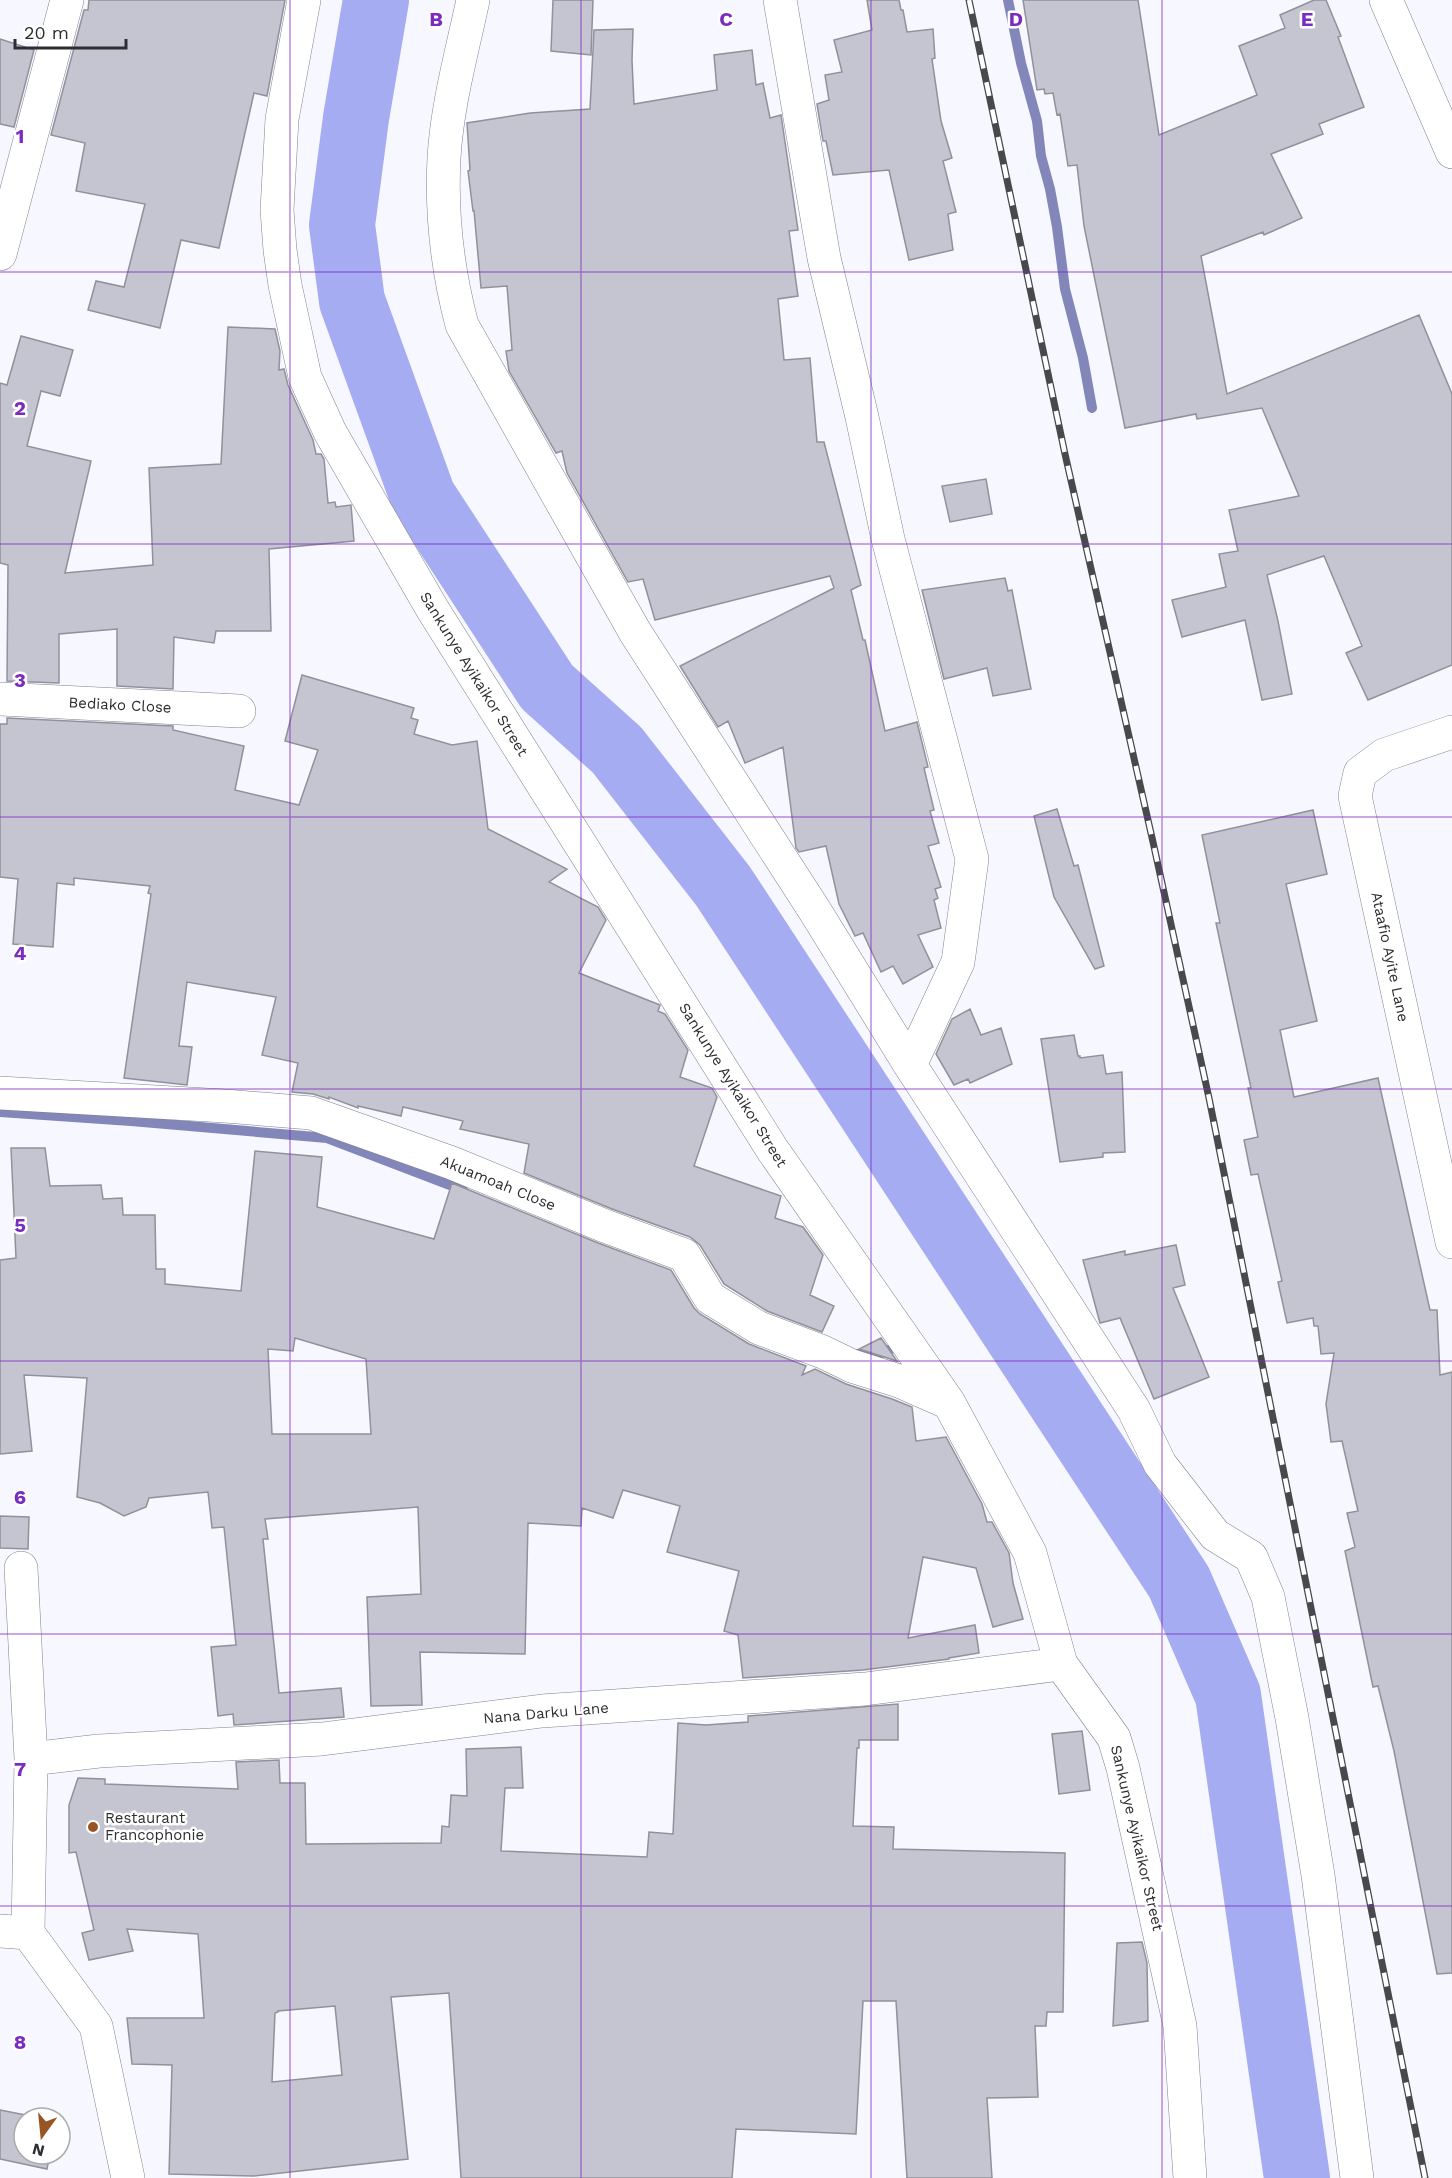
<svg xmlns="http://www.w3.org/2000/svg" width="1452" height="2178" font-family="'Work Sans',sans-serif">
	<rect width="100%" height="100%" fill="#f7f8ff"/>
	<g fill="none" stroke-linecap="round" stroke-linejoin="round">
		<path stroke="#8286b8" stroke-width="10" d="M1008,0L1021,63L1037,121L1041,156L1050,189L1057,227L1065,289L1083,358L1092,408
			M0,1112L131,1121L327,1138L463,1190
			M855,1354H879L891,1349"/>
		<path stroke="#a6acf1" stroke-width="66" d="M376,0L356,118L342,225L352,301L423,497L547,687L617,750L723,886L1179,1582L1228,1695L1297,2178"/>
	</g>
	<path fill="#c4c5d0" stroke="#90919b" stroke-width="1.5" fill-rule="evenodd" d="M89,0H285L267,96L254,93L219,248L181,240L160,328L88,310L96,281L124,287L145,204L76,191L85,143L51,135L84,10H88Z
		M553,0H593L591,55L551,51Z
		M867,0H899L901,10H903L907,32L933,29L935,58L932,59L941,121L952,158L943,161L956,212L948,214L953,250L909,260L889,170L833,175L826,141H823L817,104L829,100L825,75L842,72L834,40L872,30Z
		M1023,0H1138L1159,135L1257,95L1239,46L1285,28L1280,15L1314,0H1326L1341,36L1338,37L1364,107L1319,124L1323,134L1271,154L1302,218L1264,235L1263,232L1201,256L1227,394L1419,315L1452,394V665L1368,700L1346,653L1362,646L1324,556L1267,575L1278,621L1292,694L1262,700L1245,620L1182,637L1172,600L1226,587L1219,554L1238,551L1229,510L1299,496L1262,408L1197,419L1196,414L1125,428L1084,226L1077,165L1068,166L1060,114L1057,115L1053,93L1045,94L1044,89L1037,90Z
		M633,29L632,60L634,104L717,90L714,55L752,50L756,85L763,83L770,118L781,115L798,230L789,231L798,296L778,299L784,360L810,358L817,442H824L861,585L851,590L863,640H865L885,731L917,722L928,767L924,768L934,810L930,811L939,843L928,846L941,887L935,889L938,898L934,900L941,928L918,935L933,967L903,984L893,966L881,972L863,933L855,936L839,904L826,846L799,852L796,848L783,747L745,763L728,721L718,727L680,666L834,588L830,576L655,620L643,579L628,582L567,473L562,451L556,453L509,371L506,351L512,350L507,286L481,288L474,211H473L468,171L470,170L467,123L530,113L590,109L594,30Z
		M0,39L34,50L14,127L0,124Z
		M228,327L275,329L280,351L279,370L284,369L288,385L313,440L316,454H321L324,459L328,503L335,502L336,507L351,505L354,541L269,549L271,631H216L214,643L174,637L173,689L117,686V629L59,634V683L7,681L8,565L0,563V383L7,385L21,336L73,350L60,396L41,391L27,446L91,461L65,573L153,565L149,468L221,464Z
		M986,479L992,514L950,522L942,486Z
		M1005,578L1008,591L1012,590L1031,689L993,696L987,668L944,679L922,590Z
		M302,675L414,708L411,718L418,720L414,734L452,745L477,741L488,829L567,869L549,882L598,907L606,920L579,973L660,1005L658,1011L665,1014L688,1050L680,1077L712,1088L717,1097L694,1166L781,1196L775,1218L803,1227L823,1255L810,1295L834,1306L822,1332L767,1311L724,1284L700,1245L690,1237L612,1209L524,1173L529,1144L460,1129L463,1121L403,1107L401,1116L358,1106V1108L329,1097V1099L313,1094L292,1092L298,1063L262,1055L276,997L187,982L179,1046L192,1047L187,1085L124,1078L151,894L148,893L150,886L74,878V885L57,883L53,947L13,944L18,879L0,877V724H7V718L173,726V730L244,746L235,790L299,805L318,750L285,741Z
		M1057,809L1074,866L1078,865L1104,966L1095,969L1054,897L1034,816Z
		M1313,810L1327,874L1286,884L1317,1021L1280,1030L1294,1097L1378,1078L1430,1310H1437L1440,1375L1452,1372V1973L1437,1974L1394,1751L1378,1686L1373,1687L1345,1551L1355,1547L1347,1513L1358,1511L1342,1441L1331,1442L1326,1404L1334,1353L1321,1354L1318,1326H1314L1313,1318L1287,1323L1278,1282L1282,1281L1258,1174L1251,1175L1244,1140L1258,1137L1248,1088H1251L1216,923H1220L1202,835Z
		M970,1009L981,1035L1001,1028L1012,1064L970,1083L968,1079L954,1085L936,1054L952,1019Z
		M1074,1035L1078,1056H1080V1058L1103,1055L1106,1074L1122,1072L1125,1152L1103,1153V1157L1060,1162L1041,1039Z
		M11,1148H45L50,1186L101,1185L103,1199L122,1198L123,1215H155L156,1269H165V1284L241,1291L255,1151L322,1157L317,1207L434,1239L452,1183L598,1243L671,1270L694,1308L700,1314L749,1344L806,1366L802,1375L815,1369L846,1384L892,1399L912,1407L916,1441L946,1437L982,1504L987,1522H992L1009,1553L1013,1583L1023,1619L993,1627L976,1568L923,1557L908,1638L975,1625L979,1653L949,1658V1659L863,1670L743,1678L738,1635L724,1631L739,1571L667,1552L680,1506L623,1490L613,1518L582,1508L581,1526L528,1523L525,1654L420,1652L422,1705L371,1706L367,1597L421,1594L418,1507L265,1519L268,1539H263L279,1693L341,1688L344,1717L234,1725L233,1714L218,1716L211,1647L236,1645L224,1527L212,1528L208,1492L149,1498L146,1507L124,1516L100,1503L77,1497L87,1378L24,1375L32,1451L0,1454V1260L16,1258ZM295,1338L366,1359L371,1434H272L268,1349L293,1351Z
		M1176,1245L1185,1285L1173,1288L1209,1377L1154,1399L1120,1318L1100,1323L1083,1260L1125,1251V1255Z
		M881,1338L897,1361L859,1349Z
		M0,1516L29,1517L28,1549L0,1548Z
		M898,1704V1740H859V1748H857L853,1826L894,1827L893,1849L1065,1853L1063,2012H1047L1046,2026H1035L1038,2097L987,2098L992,2178H907L896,2001H863L856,2134L736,2129L732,2178H461L449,1993L391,1997L408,2159L253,2176L169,2174L172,2065L132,2064L127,2018H204L198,1934L127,1929L133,1951L89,1960L82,1933L94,1930L76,1852L69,1853V1805L78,1778L105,1779V1784L238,1789L236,1762L279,1760L280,1783H305L306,1844L441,1843L442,1826L449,1827L451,1795L467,1796L466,1749L521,1747L523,1788H505L501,1851L647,1857L649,1832L673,1834L678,1723L706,1725L748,1722V1716ZM335,2006L342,2075L272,2082L275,2013L278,2012V2011Z
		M1082,1731L1090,1790L1059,1794L1052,1734Z
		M1142,1942L1147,1963L1148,2021L1113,2026L1117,1943Z
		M0,2110L41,2118H24V2154H50L47,2169L0,2159Z"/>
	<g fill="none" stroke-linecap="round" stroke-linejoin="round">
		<defs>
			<path id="minor" d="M304,0L282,119L277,210L280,250L285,285L305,377L330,432L433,610L772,1149L949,1403L1030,1553L1061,1664L1114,1738L1123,1768L1180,2026L1190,2178
				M473,0C462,52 447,105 444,158C441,214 448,272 462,325L635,632L815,911L910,1065L1134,1410L1160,1464L1215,1535L1251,1557L1268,1597L1292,1718L1318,1875L1357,2178
				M780,0L824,258L862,417L888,539L972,859L958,962L910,1065
				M1386,0L1452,152
				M0,254L67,0
				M0,699L239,711
				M1452,732L1384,755L1360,773L1355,796L1452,1242
				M0,1093L225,1106L311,1113L452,1163L605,1226L684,1255L710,1298L759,1328L823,1352L852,1366L899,1381L949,1403
				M21,1568L31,1759L28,1933
				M31,1759L99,1751L322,1739L542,1711L865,1689L1061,1664
				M0,1931L28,1933L96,2026L128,2178"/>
		</defs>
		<use href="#minor" stroke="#81828c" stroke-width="34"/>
		<use href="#minor" stroke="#fff" stroke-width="33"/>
		<defs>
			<path id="rail" d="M969,0L1065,454L1153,842L1209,1098L1425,2178"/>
		</defs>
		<use href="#rail" stroke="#49494d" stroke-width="7"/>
		<use href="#rail" stroke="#fff" stroke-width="4.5" stroke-dasharray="14" stroke-linecap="butt"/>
	</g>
	<path fill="none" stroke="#7b2cbf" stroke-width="1.5" stroke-opacity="0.55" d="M290,0V2178M581,0V2178M871,0V2178M1162,0V2178M0,272H1452M0,544H1452M0,817H1452M0,1089H1452M0,1361H1452M0,1634H1452M0,1906H1452"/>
	<circle fill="#975523" stroke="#fff" stroke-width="2" cx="93" cy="1827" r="6"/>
	<g text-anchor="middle" stroke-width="5" stroke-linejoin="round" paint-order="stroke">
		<g font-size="15" fill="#2e2e32" stroke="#fff">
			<text transform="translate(474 674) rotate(58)" y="5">Sankunye Ayikaikor Street</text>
			<text transform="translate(120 705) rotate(3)" y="5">Bediako Close</text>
			<text transform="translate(1390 957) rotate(78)" y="5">Ataafio Ayite Lane</text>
			<text transform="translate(733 1085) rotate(58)" y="5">Sankunye Ayikaikor Street</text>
			<text transform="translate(498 1183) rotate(22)" y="5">Akuamoah Close</text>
			<text transform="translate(546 1713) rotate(-5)" y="5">Nana Darku Lane</text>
			<text transform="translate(1137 1838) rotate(77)" y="5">Sankunye Ayikaikor Street</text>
		</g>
		<g font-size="15" fill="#2e2e32" stroke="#fff" text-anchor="start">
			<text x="105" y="1823">Restaurant<tspan x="105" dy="17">Francophonie</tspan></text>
		</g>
	</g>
	<g font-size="20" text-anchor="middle" font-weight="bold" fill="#7b2cbf" stroke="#fff" stroke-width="5" stroke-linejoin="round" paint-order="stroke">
		<text x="436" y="26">B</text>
		<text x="726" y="26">C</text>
		<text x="1016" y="26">D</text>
		<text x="1307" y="26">E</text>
		<text x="20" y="143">1</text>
		<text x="20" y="415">2</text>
		<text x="20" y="687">3</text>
		<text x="20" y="960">4</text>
		<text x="20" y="1232">5</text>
		<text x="20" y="1504">6</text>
		<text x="20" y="1776">7</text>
		<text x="20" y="2049">8</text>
	</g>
	<g transform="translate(42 2136) rotate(195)"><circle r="28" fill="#ffffff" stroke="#ababad" stroke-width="1.5"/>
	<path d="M0-4.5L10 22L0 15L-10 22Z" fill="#975523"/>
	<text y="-9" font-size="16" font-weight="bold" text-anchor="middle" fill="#2e2e32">N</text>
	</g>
	<path d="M15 39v9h111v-9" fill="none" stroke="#2e2e32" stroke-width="3"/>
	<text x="24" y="39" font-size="18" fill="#2e2e32" stroke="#ffffff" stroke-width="4.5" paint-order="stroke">20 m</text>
</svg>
